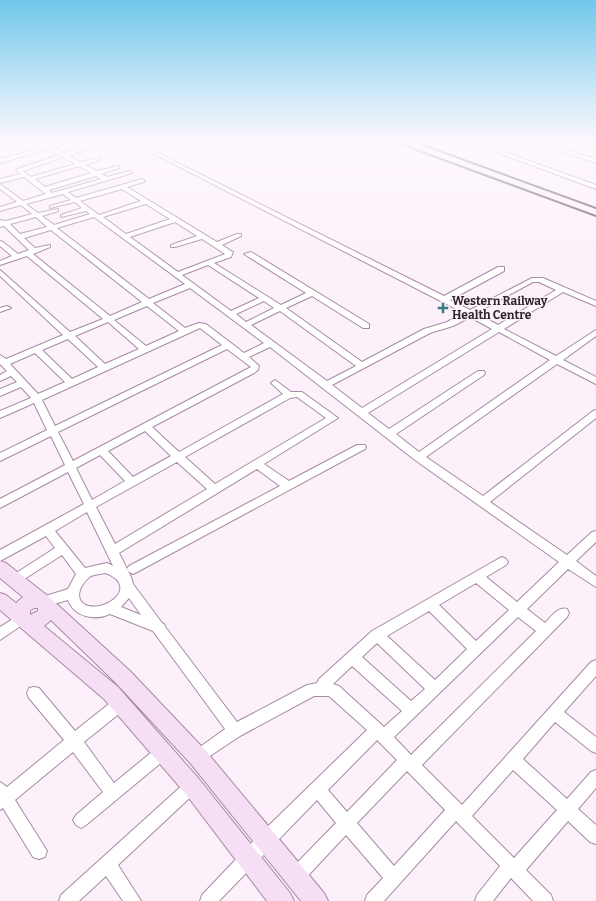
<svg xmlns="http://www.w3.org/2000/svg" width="596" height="901" font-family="Bitter,serif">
	<rect width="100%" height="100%" fill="#fcf0fa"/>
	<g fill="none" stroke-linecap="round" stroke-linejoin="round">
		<defs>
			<path id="minor" d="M25,141H32L0,151V147Z
				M36,141H41L49,145L65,141H71V142L53,147L64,153L86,148V150L69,156L80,162L100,158V160L85,165L97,171L119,166V168L101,174L107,177L129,171L132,173L68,192L76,198L142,179L145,181L144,182L127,187L217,242L237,234H241V236L222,245L231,251L233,252L231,257L214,263L281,305L306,293L244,254L251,252L369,324V328H363L312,296L286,308L362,362L424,329L447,322L464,313L129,141H134L444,296L498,267H504V271L450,300L470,310L532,278H543L596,301V306L563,292L504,329L556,356L596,330V336L563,360L596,377V384L557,364L426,457L483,496L593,411L596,410V418L490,502L567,555L592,532L596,531V542L576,561L596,576V587L568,569L527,609L545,623C551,617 558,606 567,609L569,613L567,617L422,765L462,805L591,662L596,660V676L564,712L596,737V753L591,751L555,722L523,759L567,799L591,772L596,770V788L578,809L596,825V844L590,842L568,821L526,870L551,895L553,901H533L511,878L493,901H475L477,895L500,866L456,821L384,901H365L367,895L383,878L346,835L302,882L296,884L290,882L288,876L290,870L336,823L317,800L219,901H200L202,895L260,834L367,730L329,696H314L240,736L198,764L193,762L191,757L193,752L225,729L153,631L110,614C95,621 74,617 68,600L43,607L39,606L37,602L39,598L68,589L76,574L62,555L18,583L14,585L10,583L8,580L10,577L55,548L46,536L0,561V550L84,504L68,472L0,508V499L65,465L51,436L0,461V453L47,430L34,403L0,418V411L31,398L21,387L0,396V389L17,382L11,376L0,381V375L7,371L0,364V355L6,359L63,335L0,276V270L70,332L103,319L27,256L0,265V261L12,256L0,246V241L3,242L18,254L29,250L4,226L0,227V220L6,221L32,214L21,205L0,211V207L17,202L0,189V184L23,201L46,194L24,177L0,183V179L21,174L16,170L17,169L59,155L48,149L0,163V159L44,147ZM63,157L75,164L31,177L23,171ZM79,166L91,173L45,187L35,179ZM96,176L101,179L52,193L49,190ZM122,189L141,201L99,215L80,201ZM63,194L71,200L50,206V208L75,202L82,208L61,215V217L86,211L90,214L54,225L42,216L58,211V209L38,213L26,204ZM146,204L170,219L126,234L103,217ZM36,217L47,227L20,234L10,224ZM94,217L185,284L149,299L57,228ZM175,222L197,236L171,245V247H175L202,239L225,254L178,272L130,237ZM51,230L142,302L110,316L33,254L50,247V245L35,248L24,238ZM208,265L259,298L231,311L182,275ZM533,282H539L556,290L498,325L476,313ZM190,288L264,343L244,353L206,324L199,323L185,328L153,303ZM264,301L274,308L246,322L236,314ZM147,306L179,331L146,346L114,320ZM280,311L356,366L327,381L251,325ZM470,317L492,329L362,408L332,385L430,333L453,326ZM108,322L139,349L105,364L75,336ZM200,328L222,345L55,426L42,400ZM499,332L550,360L419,452L396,434L484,375L485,373L484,371H478L389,429L368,413ZM68,339L98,367L72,379L42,350ZM270,347L415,460L559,562L517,602L486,577L506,565L508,562L506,559L502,557L498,559L372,631L319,679L317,683L307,685L237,722L166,628L164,624L162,623L133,584L131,577L119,553L257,469L280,486L129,566L127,569L129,572L133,574L137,572L365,449L366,447L365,445H357L289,481L264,464L338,418L302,392H291L275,380L271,383L283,394L179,452L152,427L254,373L258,370L259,366L249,357ZM227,349L251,367L73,461L58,432ZM35,353L65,382L38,394L10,364ZM297,397L326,418L215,484L185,457L290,398ZM145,431L171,456L133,477L108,451ZM100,455L125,481L92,500L76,468ZM177,462L207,489L115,544L96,507ZM87,512L113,566L107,563L85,568L55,531ZM106,573C142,588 101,615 84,604C73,597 83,581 91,576C96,574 101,574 106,573ZM476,583L509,610L476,641L439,605ZM129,598L141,615L121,607ZM429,611L467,649L435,680L387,636ZM518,617L536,631L411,755L394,737ZM377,643L425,689L411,701L362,657ZM352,666L402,711L384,727L339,686L333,684ZM377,740L397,760L347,812L328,790ZM513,770L557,810L514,858L472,816ZM407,771L445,810L394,866L357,823Z
				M533,141H540L596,159V163Z
				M7,306L11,308L0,312V308Z
				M21,614L25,615L27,619L25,623L0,640V627Z
				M34,687L39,688L75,731L115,699L120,697L125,699L127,704L125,709L84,742L114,783L158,747L163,745L168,747L170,752L168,757L86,825L81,828L76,825L73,820L76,815L103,792L73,752L15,800L47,851L45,857L39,859L33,857L3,808L0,810V782L7,787L64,740L29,698L27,693L29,688Z
				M192,779L197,781L199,786L197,791L118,865L141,901H123L106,876L79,901H59L61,895L187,781Z"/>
			<path id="tertiary" d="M466,141H474L596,185V189Z"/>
			<path id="secondary" d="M0,561L6,563L49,597L130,671L205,750L324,893L328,901H301L191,764L116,683L51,620L44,626L118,687L199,779L290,893L294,901H267L185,793L104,699L0,610V593L6,595L16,603L23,597L0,578ZM34,608H38V611L30,615V611Z"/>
		</defs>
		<use href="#minor" stroke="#a68ba2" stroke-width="2"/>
		<use href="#tertiary" stroke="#a68ba2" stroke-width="2"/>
		<use href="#secondary" stroke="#a68ba2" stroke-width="2"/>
		<use href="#minor" fill="#fff" fill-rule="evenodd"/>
		<use href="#tertiary" fill="#fff" fill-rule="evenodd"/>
		<use href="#secondary" fill="#f6def4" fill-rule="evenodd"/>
		<path stroke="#5b5059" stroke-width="2" d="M392,141L596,216
			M412,141L596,208"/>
	</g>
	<linearGradient id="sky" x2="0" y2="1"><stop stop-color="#71c8eb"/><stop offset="0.53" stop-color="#fef8fd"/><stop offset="1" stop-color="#fef8fd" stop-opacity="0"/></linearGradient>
	<rect width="596" height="267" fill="url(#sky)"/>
	<path fill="#357d83" stroke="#fcf0fa" stroke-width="1.5" d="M441 302h4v4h4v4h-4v4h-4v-4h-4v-4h4z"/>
	<g text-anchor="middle" stroke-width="3" stroke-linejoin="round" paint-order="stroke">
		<g font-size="12" font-weight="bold" fill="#2f242d" stroke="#fcf0fa" text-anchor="start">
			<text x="452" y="305">Western Railway<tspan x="452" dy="14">Health Centre</tspan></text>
		</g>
	</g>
</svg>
